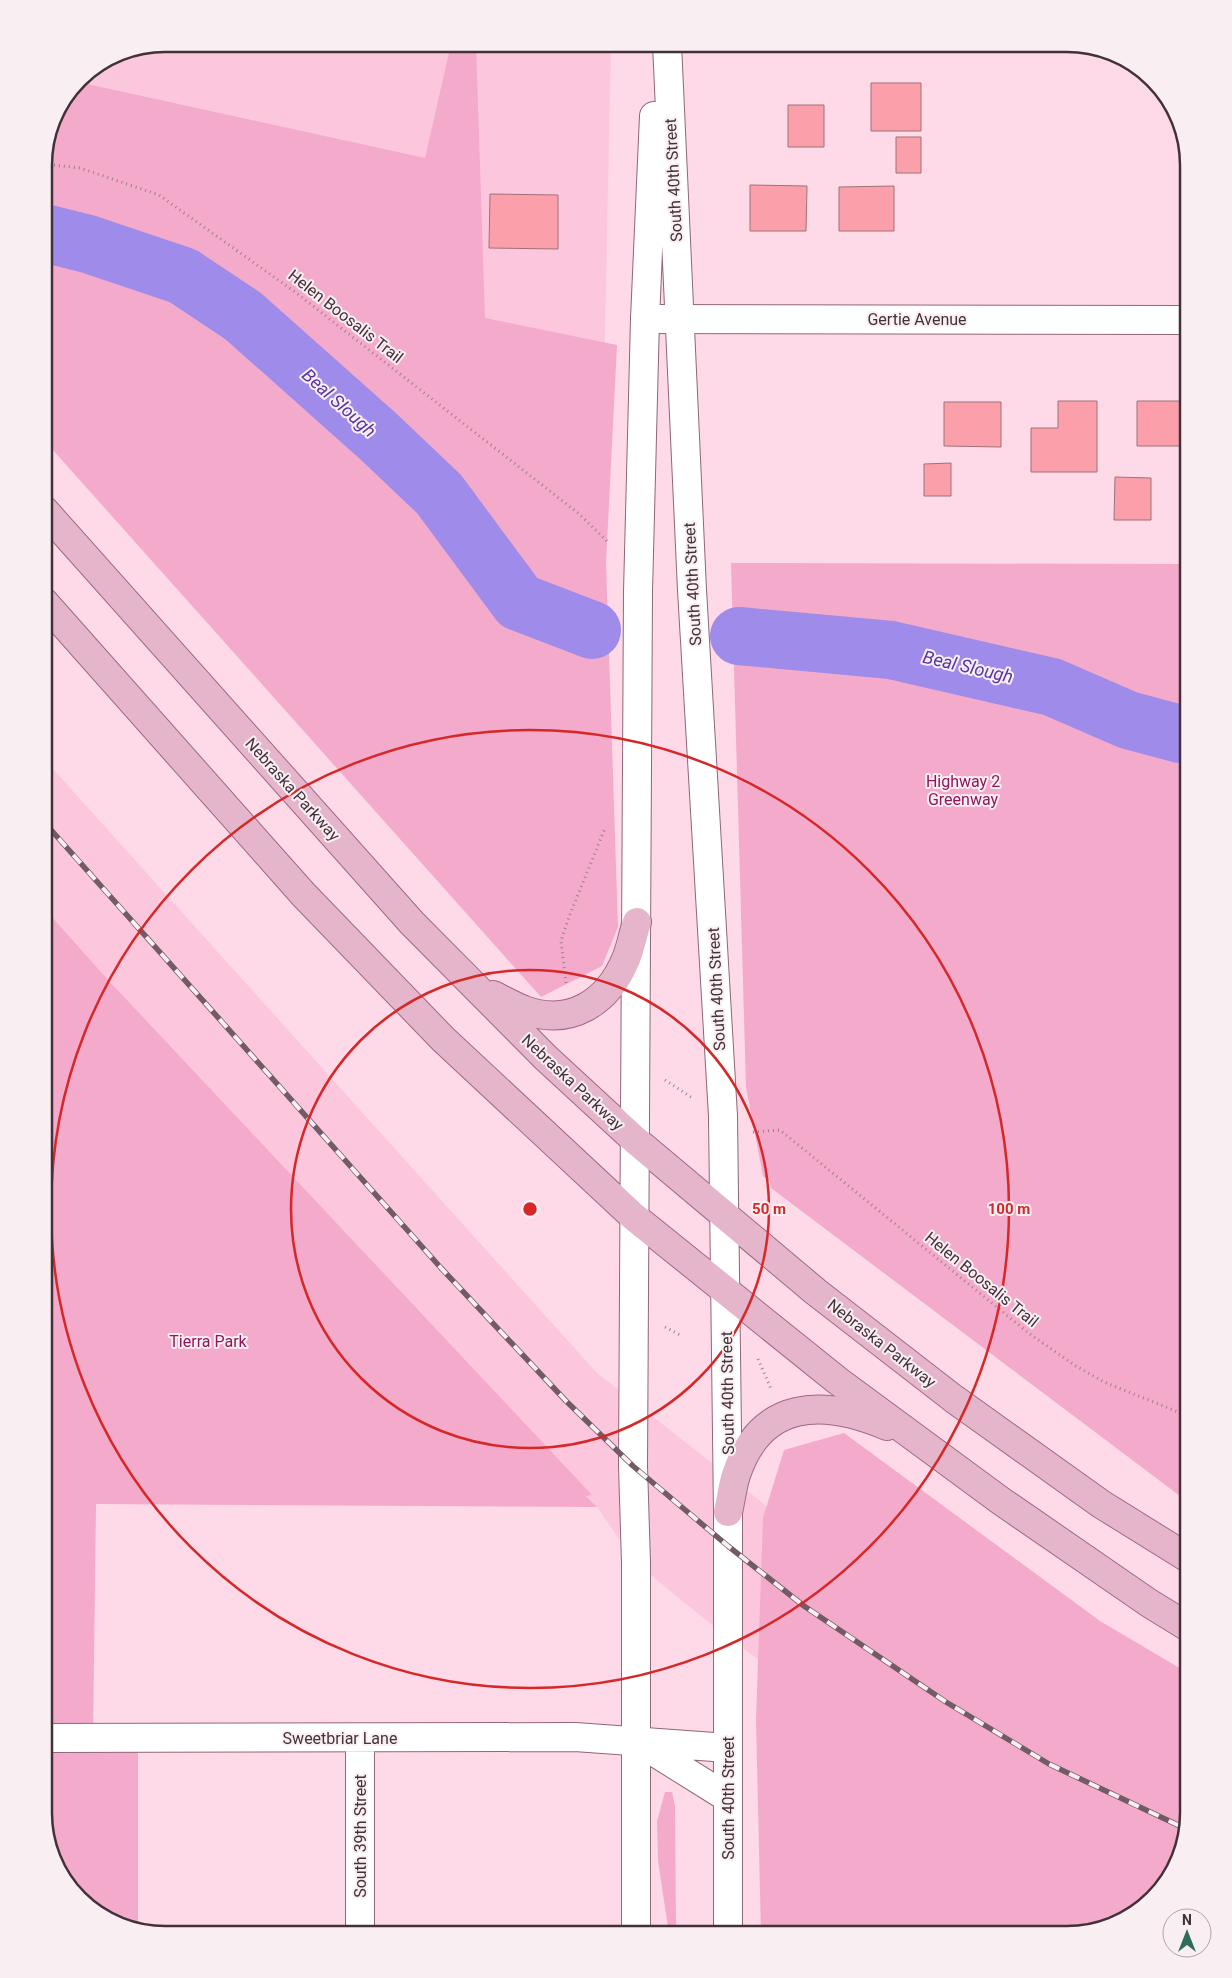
<svg xmlns="http://www.w3.org/2000/svg" width="1232" height="1978" font-family="Roboto,sans-serif">
	<rect width="100%" height="100%" fill="#fed9e8"/>
	<path fill="#fcc7dd" d="M165,44H611L603,431L53,118L80,79L119,53Z
		M44,759L596,1372L891,1604L1188,1813L1168,1880L768,1666L728,1638L636,1563L597,1507L335,1235L44,908Z"/>
	<path fill="#f4aaca" d="M451,44H476L485,318L617,345L606,563L618,927L602,966L541,997L44,440V158L53,118L78,82L425,158Z
		M731,563L1188,564V1502L771,1188L770,1182L763,1176L746,1087Z
		M44,908L109,981L592,1495L586,1496L597,1507L96,1504L93,1738H138V1927L98,1914L56,1867L44,1813Z
		M844,1433L1100,1621L1188,1673V1813L1168,1880L1121,1922L1067,1934H761L756,1720L763,1518L784,1450Z
		M665,1792H672L675,1806L676,1927H668L658,1861L657,1821Z"/>
	<g fill="none" stroke-linecap="round" stroke-linejoin="round">
		<path stroke="#9f8bea" stroke-width="58" d="M44,233L88,244L183,276L243,316L379,437L439,494L519,602L592,630
			M739,636L891,650L1052,687L1128,720L1180,734L1188,733"/>
	</g>
	<path fill="#fba0ab" stroke="#9e7276" d="M871,83H921V131H871Z
		M788,105H824V147H788Z
		M896,137H921V173H896Z
		M750,185L807,186L806,231H750Z
		M894,186V231H839V187Z
		M490,194L558,195V249L489,248Z
		M1058,401H1097V472H1031V428H1058Z
		M1137,401H1188V446H1137Z
		M944,402H1001V447L944,446Z
		M951,463V496H924V464Z
		M1115,477L1151,478V520H1114Z"/>
	<g fill="none" stroke-linecap="round" stroke-linejoin="round">
		<defs>
			<path id="minor" d="M645,319L1188,320
				M44,1738L575,1737L728,1748
				M640,1743L728,1798
				M360,1934V1738"/>
			<path id="secondary" d="M667,44L692,590L723,1116L728,1512V1934
				M636,1934V1563L633,1466L638,592L645,319L654,116"/>
			<path id="primary" d="M44,510L412,923L546,1058L635,1140L816,1292L954,1399L1101,1504L1188,1558
				M44,602L303,894L443,1039L634,1217L838,1381L1001,1501L1149,1603L1188,1627
				M493,995C503,1000 514,1006 524,1010C571,1027 608,1002 626,959C631,947 633,934 637,922
				M728,1512C731,1500 732,1487 736,1475C761,1399 823,1399 887,1426"/>
		</defs>
		<use href="#minor" stroke="#8f6778" stroke-width="30"/>
		<use href="#secondary" stroke="#8f6778" stroke-width="30"/>
		<use href="#primary" stroke="#a16881" stroke-width="30"/>
		<path stroke="#9c818c" stroke-width="3" stroke-dasharray="1 4" stroke-linecap="butt" d="M44,164L80,168L159,195L295,292L578,513L606,540L608,544
			M566,983L561,941L569,917L605,828
			M665,1080L691,1097
			M753,1132L780,1130L1031,1335L1076,1366L1104,1382L1188,1416
			M665,1327L680,1335
			M758,1359L772,1391"/>
		<use href="#minor" stroke="#fff" stroke-width="28"/>
		<use href="#secondary" stroke="#fff" stroke-width="28"/>
		<use href="#primary" stroke="#e5b6cb" stroke-width="28"/>
		<defs>
			<path id="rail" d="M44,822L441,1268L566,1401L633,1466L728,1546L804,1606L946,1702L1049,1764L1184,1828"/>
		</defs>
		<use href="#rail" stroke="#725b65" stroke-width="5.5"/>
		<use href="#rail" stroke="#f9eff3" stroke-width="4" stroke-dasharray="11" stroke-linecap="butt"/>
	</g>
	<g fill="none" stroke="#d62828" stroke-width="2.5">
		<circle cx="530" cy="1209" r="239"/>
		<circle cx="530" cy="1209" r="479"/>
	</g>
	<g text-anchor="middle" stroke-width="4" stroke-linejoin="round" paint-order="stroke">
		<g font-size="16" fill="#433139" stroke="#f9eff3">
			<text transform="translate(673 180) rotate(-93)" y="6">South 40th Street</text>
			<text transform="translate(346 316) rotate(38)" y="6">Helen Boosalis Trail</text>
			<text x="917" y="325">Gertie Avenue</text>
			<text transform="translate(692 584) rotate(-93)" y="6">South 40th Street</text>
			<text transform="translate(293 789) rotate(48)" y="6">Nebraska Parkway</text>
			<text transform="translate(716 989) rotate(-93)" y="6">South 40th Street</text>
			<text transform="translate(573 1082) rotate(43)" y="6">Nebraska Parkway</text>
			<text transform="translate(982 1279) rotate(39)" y="6">Helen Boosalis Trail</text>
			<text transform="translate(882 1343) rotate(38)" y="6">Nebraska Parkway</text>
			<text transform="translate(727 1393) rotate(-91)" y="6">South 40th Street</text>
			<text x="340" y="1744">Sweetbriar Lane</text>
			<text transform="translate(728 1798) rotate(-90)" y="6">South 40th Street</text>
			<text transform="translate(360 1836) rotate(-90)" y="6">South 39th Street</text>
		</g>
		<g font-size="16" fill="#90165c" stroke="#f9eff3">
			<text x="963" y="787">Highway 2<tspan x="963" dy="18">Greenway</tspan></text>
			<text x="208" y="1347">Tierra Park</text>
		</g>
		<g font-size="18" font-style="italic" fill="#5635a2" stroke="#f9eff3">
			<text transform="translate(339 403) rotate(42)" y="6">Beal Slough</text>
			<text transform="translate(968 667) rotate(13)" y="6">Beal Slough</text>
		</g>
	</g>
	<path d="M0 0H1232V1978H0ZM165 52H1067A113 113 0 0 1 1180 165V1813A113 113 0 0 1 1067 1926H165A113 113 0 0 1 52 1813V165A113 113 0 0 1 165 52Z" fill="#f9eff3" fill-rule="evenodd"/>
	<path fill="none" stroke="#433139" stroke-width="2.5" d="M165 52H1067A113 113 0 0 1 1180 165V1813A113 113 0 0 1 1067 1926H165A113 113 0 0 1 52 1813V165A113 113 0 0 1 165 52Z"/>
	<circle cx="530" cy="1209" r="8" fill="#d62828" stroke="#f9eff3" stroke-width="2.5"/>
	<g font-size="15" text-anchor="middle" font-weight="bold" fill="#d62828" stroke="#f9eff3" stroke-width="4" stroke-linejoin="round" paint-order="stroke">
		<text x="769" y="1214">50 m</text>
		<text x="1009" y="1214">100 m</text>
	</g>
	<g transform="translate(1187 1933)"><circle r="24" fill="#f9eff3" stroke="#b0a3a9"/>
	<path d="M0-4L9 19L0 12L-9 19Z" fill="#2e6d5b"/>
	<text y="-8" font-size="14" font-weight="bold" text-anchor="middle" fill="#433139">N</text>
	</g>
</svg>
